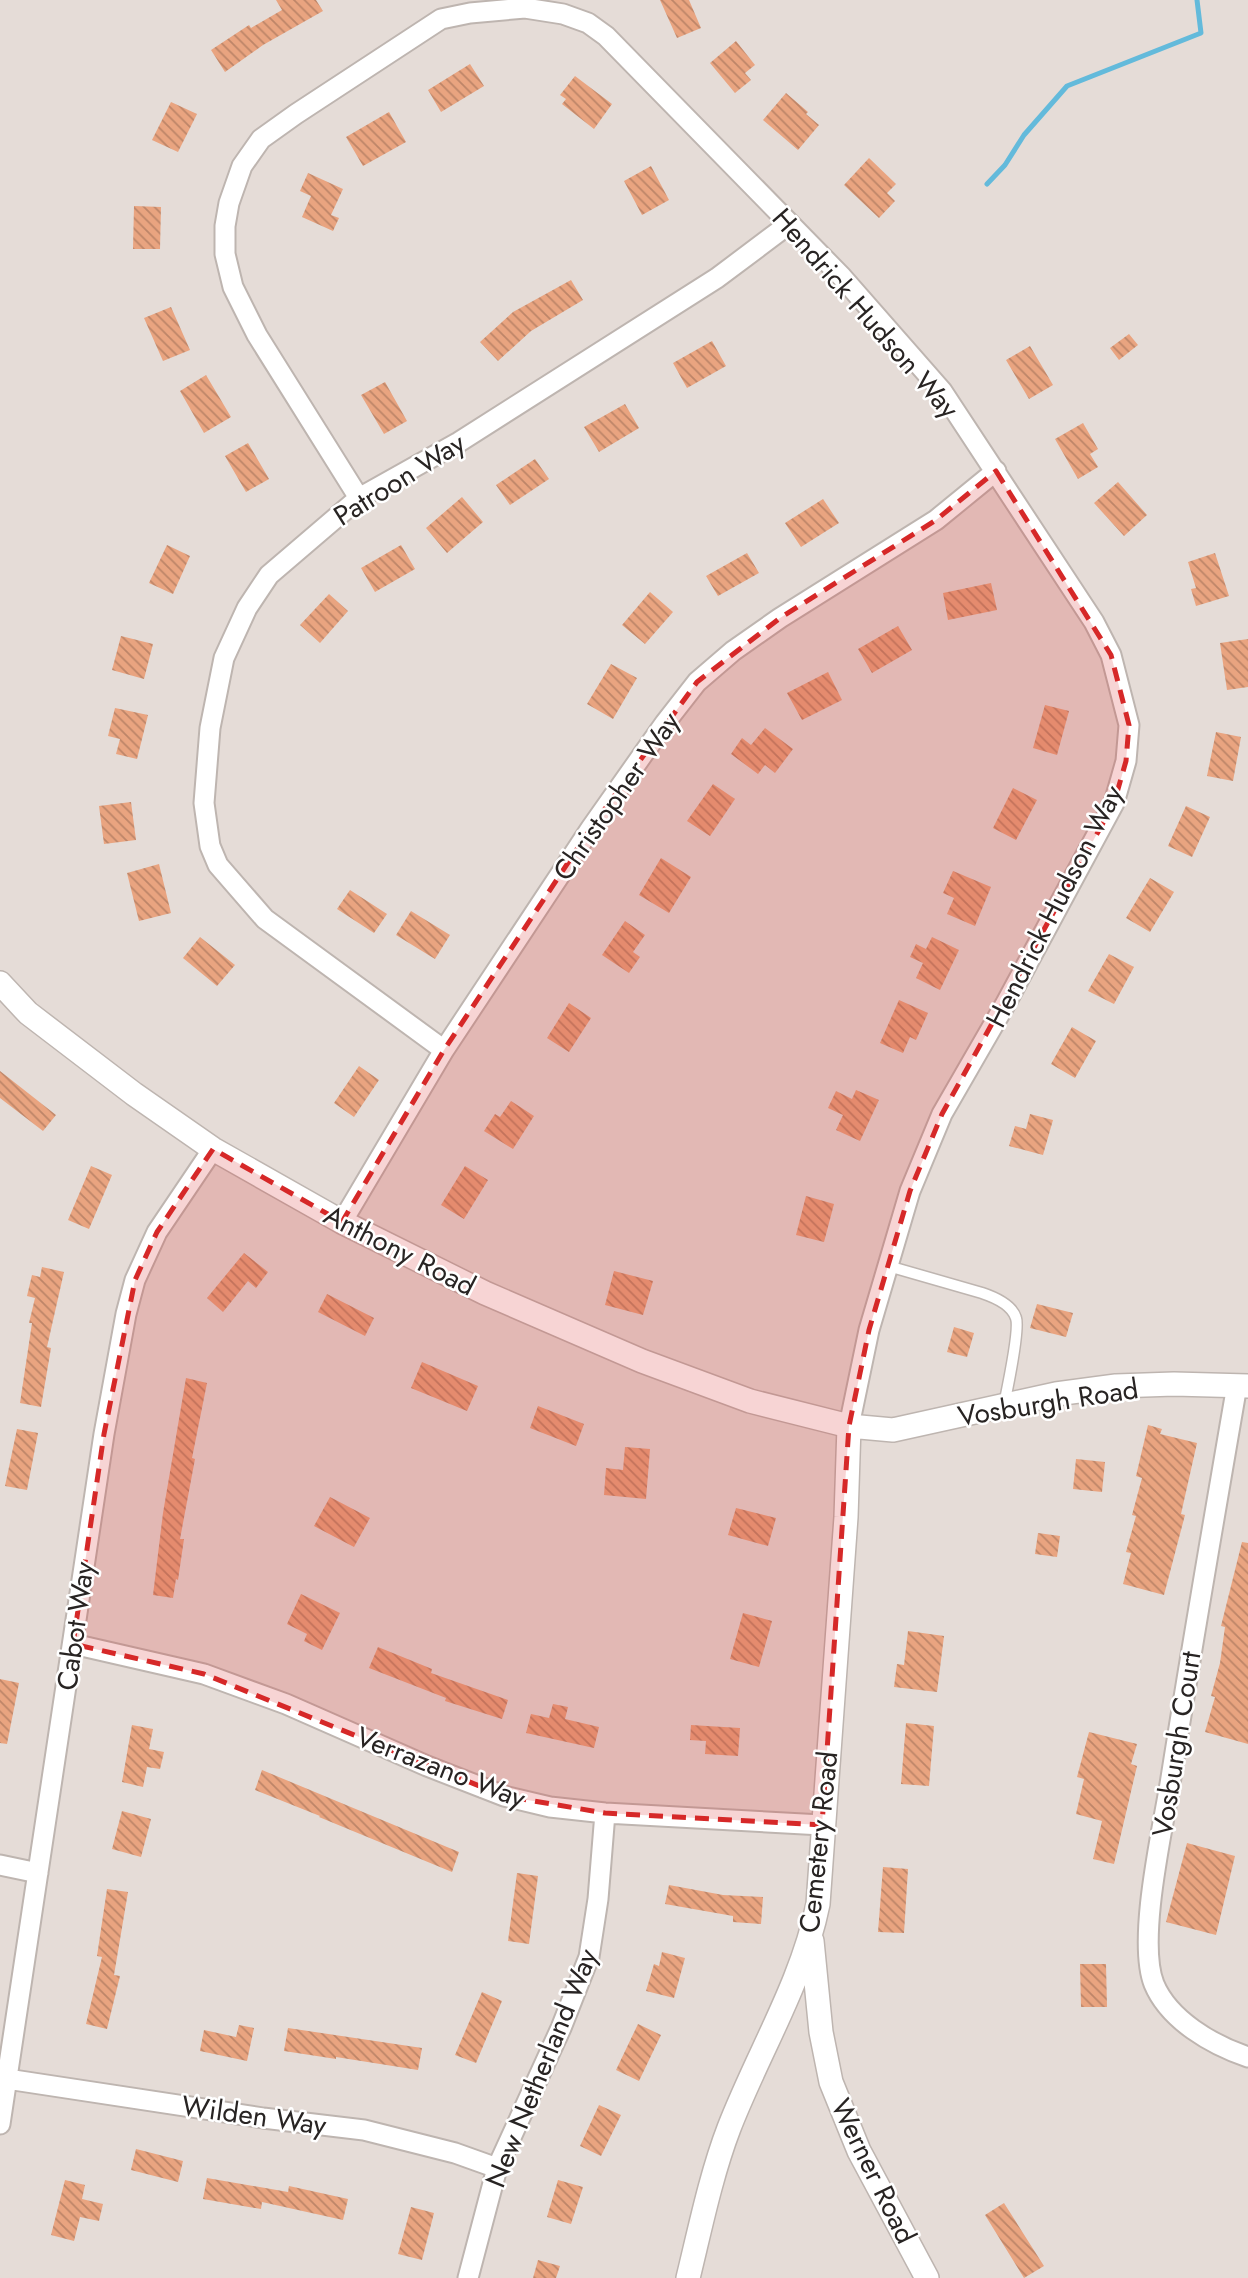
<svg xmlns="http://www.w3.org/2000/svg" width="1248" height="2278" font-family="Jost,sans-serif">
	<defs>
		<pattern id="building-back-hatch" width="6" height="6" patternUnits="userSpaceOnUse" patternTransform="scale(1.75)"><rect width="6" height="6" fill="#e9a480"/><path d="M-1 5l2 2M0 0l6 6M5-1l2 2" fill="none" stroke="#bd8568"/></pattern>
	</defs>
	<rect width="100%" height="100%" fill="#e5dcd7"/>
	<g fill="none" stroke-linecap="round" stroke-linejoin="round">
		<path stroke="#63badb" stroke-width="5" d="M987,184L1005,165L1024,135L1067,86L1201,33L1197,0"/>
	</g>
	<path fill="url(#building-back-hatch)" d="M276,0H316L323,11L263,45L225,72L211,50L249,25L251,28L282,10Z
		M660,0H689L701,28L677,38Z
		M736,41L755,65L745,73L751,80L735,93L710,63Z
		M470,64L484,86L441,112L428,90Z
		M575,76L612,104L594,129L562,104L566,99L560,95Z
		M786,93L808,112L806,114L819,125L798,150L763,120Z
		M171,102L197,114L178,152L152,140Z
		M389,112L406,142L363,166L346,137Z
		M869,158L896,184L887,193L895,201L879,218L844,185Z
		M651,166L669,200L642,215L624,181Z
		M308,173L343,189L331,215L339,218L333,231L302,217L311,196L300,191Z
		M134,206L161,207L160,249H133Z
		M571,280L583,300L531,331L498,361L480,342L513,312Z
		M171,307L190,350L163,361L144,318Z
		M1129,334L1138,345L1119,360L1110,348Z
		M712,341L726,366L687,388L673,363Z
		M1030,346L1053,385L1029,399L1006,360Z
		M206,375L231,417L204,433L180,391Z
		M385,382L407,421L384,434L361,395Z
		M625,404L639,428L599,452L584,427Z
		M1083,423L1098,449L1090,454L1098,467L1078,479L1055,439Z
		M248,443L269,479L246,492L225,456Z
		M535,459L549,479L510,505L496,485Z
		M1118,482L1147,515L1124,536L1094,503Z
		M462,497L483,522L447,553L426,528Z
		M823,499L839,523L801,547L785,523Z
		M167,545L190,556L173,594L149,583Z
		M401,545L415,569L375,592L361,568Z
		M747,553L759,573L718,596L706,576Z
		M1215,553L1229,596L1196,606L1191,589L1196,588L1188,562Z
		M991,583L997,610L948,620L943,593Z
		M650,592L673,612L645,644L622,625Z
		M329,594L348,611L320,643L300,625Z
		M898,626L912,650L872,673L858,649Z
		M121,636L153,644L144,679L112,670Z
		M1248,639V687L1227,690L1220,643Z
		M611,664L637,678L613,719L587,704Z
		M828,672L842,700L802,720L787,693Z
		M1045,705L1069,711L1057,755L1033,748Z
		M115,708L148,715L137,759L116,754L120,739L108,736Z
		M765,728L793,749L775,773L765,765L758,774L731,754L742,738L751,745Z
		M1216,732L1241,737L1233,781L1207,776Z
		M713,784L735,799L710,836L687,821Z
		M1013,788L1037,800L1016,840L993,828Z
		M131,802L136,840L104,844L99,806Z
		M1186,806L1210,817L1192,857L1168,846Z
		M661,858L691,877L669,913L639,895Z
		M159,864L171,913L139,921L127,873Z
		M953,871L991,887L975,926L947,914L954,898L943,893Z
		M1150,878L1174,892L1150,932L1126,918Z
		M350,890L387,914L374,933L337,909Z
		M411,911L450,935L435,959L396,935Z
		M625,921L645,935L633,952L640,957L629,973L602,955Z
		M200,937L235,965L217,986L183,958Z
		M932,937L959,950L940,990L916,978L923,963L910,957L916,944L926,949Z
		M1109,954L1134,967L1114,1004L1088,991Z
		M899,1000L928,1013L916,1040L910,1037L903,1053L880,1043Z
		M569,1003L591,1018L569,1052L547,1038Z
		M1072,1027L1096,1041L1075,1078L1051,1064Z
		M359,1066L379,1080L354,1117L334,1103Z
		M0,1071L56,1115L43,1131L0,1098Z
		M856,1090L879,1100L860,1141L836,1130L843,1115L828,1108L836,1091L852,1099Z
		M511,1101L534,1116L513,1149L484,1131L495,1114L500,1117Z
		M1030,1114L1053,1120L1043,1155L1009,1146L1015,1126L1026,1129Z
		M91,1166L112,1175L89,1229L68,1220Z
		M465,1166L488,1180L464,1219L441,1205Z
		M806,1196L834,1204L824,1242L796,1235Z
		M244,1253L268,1272L256,1288L248,1281L223,1312L207,1298Z
		M42,1267L64,1272L47,1347L51,1348L41,1407L20,1403L32,1323H29L35,1298L27,1296L32,1275L40,1277Z
		M614,1271L653,1281L643,1315L605,1305Z
		M327,1294L374,1318L365,1336L318,1312Z
		M1037,1304L1073,1313L1066,1337L1030,1328Z
		M954,1327L974,1333L967,1357L947,1352Z
		M422,1362L478,1386L467,1411L411,1388Z
		M186,1378L207,1383L192,1458L195,1459L180,1539H184L178,1580L176,1579L173,1598L153,1595L163,1513Z
		M538,1406L584,1424L576,1446L530,1428Z
		M1148,1425L1162,1429L1160,1434L1197,1443L1181,1514L1185,1515L1164,1595L1123,1584L1131,1553L1126,1552L1136,1516L1132,1515L1142,1478L1136,1476Z
		M17,1429L38,1433L27,1490L5,1486Z
		M625,1447L650,1449L646,1499L604,1495L606,1468L623,1470Z
		M1076,1459L1105,1462L1102,1492L1073,1489Z
		M330,1497L370,1518L354,1547L314,1526Z
		M736,1508L776,1518L768,1546L728,1535Z
		M1038,1533L1060,1536L1057,1557L1035,1554Z
		M1242,1542L1248,1543V1744L1205,1732L1215,1697L1211,1696L1220,1663L1225,1627L1221,1626Z
		M301,1594L340,1613L322,1650L304,1641L307,1634L287,1624Z
		M743,1613L772,1621L759,1667L730,1659Z
		M908,1631L944,1636L937,1692L894,1687L897,1664L904,1665Z
		M378,1647L432,1669L431,1673L508,1700L502,1719L445,1701L446,1698L369,1668Z
		M0,1679L19,1683L7,1744L0,1743Z
		M553,1704L568,1707L565,1719L599,1727L594,1748L526,1733L531,1714L549,1718Z
		M906,1723L934,1726L929,1786L901,1784Z
		M132,1725L153,1729L149,1749L164,1752L160,1769L147,1767L143,1787L122,1782Z
		M691,1725L740,1728L738,1756L705,1754L706,1741L690,1740Z
		M1089,1732L1137,1744L1131,1764L1137,1766L1114,1864L1093,1859L1102,1821L1076,1814L1084,1779L1077,1777Z
		M262,1770L459,1852L452,1872L319,1817L320,1816L255,1790Z
		M122,1811L151,1819L141,1857L112,1849Z
		M1187,1843L1235,1856L1216,1935L1166,1922Z
		M883,1867L908,1869L904,1933L878,1932Z
		M517,1873L538,1876L529,1944L508,1941Z
		M669,1885L723,1895L763,1897L761,1924L733,1922V1916L665,1904Z
		M107,1889L128,1892L114,1975L120,1976L107,2029L86,2024L102,1957L97,1956Z
		M662,1952L685,1958L674,1998L646,1991L654,1964L659,1966Z
		M1080,1964H1106L1107,2007H1081Z
		M482,1992L502,2001L476,2063L455,2055Z
		M638,2024L661,2035L639,2081L616,2070Z
		M239,2025L254,2028L247,2061L200,2051L204,2030L236,2037Z
		M288,2028L422,2048L418,2070L336,2057V2059L284,2051Z
		M599,2105L621,2115L601,2156L580,2146Z
		M136,2149L183,2161L178,2182L131,2170Z
		M207,2178L288,2192L289,2186L348,2199L343,2220L262,2202L261,2209L203,2199Z
		M65,2180L85,2185L82,2199L103,2204L99,2221L80,2217L74,2241L51,2235Z
		M558,2180L583,2187L571,2224L547,2217Z
		M1004,2203L1044,2266L1024,2278L985,2215Z
		M411,2207L434,2213L422,2260L398,2254Z
		M538,2260L560,2266L556,2278H533Z"/>
	<g fill="none" stroke-linecap="round" stroke-linejoin="round">
		<defs>
			<path id="service" d="M888,1266L982,1293C994,1297 1012,1305 1016,1318C1020,1330 1007,1390 1004,1405"/>
			<path id="minor" d="M359,498L257,335L233,287L225,254V226L229,203L242,166L261,139L296,114L441,19L470,13L525,8L563,14L588,23L606,36L842,277L942,391L1094,622L1111,655L1129,725L1126,761L1114,803L1006,1003L942,1114L910,1191L869,1330L849,1426
				M444,1050L265,919L218,865L210,846L204,803L210,728L224,658L247,608L269,575L359,498L459,442L717,278L789,224
				M342,1222L444,1050L591,828L665,723L697,682L733,651L780,618L936,520L996,471
				M1237,1385C1214,1518 1191,1651 1170,1784C1162,1832 1137,1941 1154,1984C1169,2020 1212,2045 1248,2057
				M73,1644L204,1674L286,1704L427,1766L504,1796L550,1807L605,1813L822,1825
				M0,1865L38,1873
				M7,2079L263,2118L364,2130L455,2153L497,2168
				M0,2124L104,1434L126,1314L135,1280L157,1232L213,1149
				M468,2278L497,2168L561,2028L589,1957L598,1899L605,1813"/>
			<path id="tertiary" d="M0,983L28,1013L134,1094L213,1149L342,1222L485,1293L642,1361L750,1401L849,1426L893,1430L1056,1394L1116,1386L1174,1384L1248,1386
				M812,1941L821,2032L831,2082L859,2151L927,2278
				M688,2278C700,2229 711,2175 729,2128C758,2053 802,1983 818,1904L846,1517L849,1426"/>
		</defs>
		<use href="#service" stroke="#beb5b0" stroke-width="13"/>
		<use href="#minor" stroke="#beb5b0" stroke-width="23"/>
		<use href="#tertiary" stroke="#beb5b0" stroke-width="26"/>
		<use href="#service" stroke="#fff" stroke-width="10"/>
		<use href="#minor" stroke="#fff" stroke-width="19"/>
		<use href="#tertiary" stroke="#fff" stroke-width="23"/>
	</g>
	<path fill="#d62828" fill-opacity="0.2" stroke="#d62828" stroke-width="5" stroke-dasharray="14 9" stroke-linejoin="round" d="M996,471L1111,655L1129,725L1126,761L1114,803L942,1114L910,1191L869,1330L849,1426L822,1825L605,1813L504,1796L204,1674L73,1644L104,1434L135,1280L157,1232L213,1149L342,1222L444,1050L591,828L697,682L780,618L936,520Z"/>
	<g text-anchor="middle" stroke-width="5" stroke-linejoin="round" paint-order="stroke">
		<g font-size="28" fill="#282423" stroke="#fff">
			<text transform="translate(866 313) rotate(49)" y="10">Hendrick Hudson Way</text>
			<text transform="translate(399 479) rotate(-32)" y="10">Patroon Way</text>
			<text transform="translate(616 796) rotate(-55)" y="10">Christopher Way</text>
			<text transform="translate(1054 906) rotate(-63)" y="10">Hendrick Hudson Way</text>
			<text transform="translate(400 1250) rotate(27)" y="10">Anthony Road</text>
			<text transform="translate(1048 1402) rotate(-9)" y="10">Vosburgh Road</text>
			<text transform="translate(75 1626) rotate(-82)" y="10">Cabot Way</text>
			<text transform="translate(1176 1744) rotate(-81)" y="10">Vosburgh Court</text>
			<text transform="translate(441 1767) rotate(21)" y="10">Verrazano Way</text>
			<text transform="translate(818 1842) rotate(-84)" y="10">Cemetery Road</text>
			<text transform="translate(541 2068) rotate(-68)" y="10">New Netherland Way</text>
			<text transform="translate(254 2115) rotate(8)" y="10">Wilden Way</text>
			<text transform="translate(874 2171) rotate(64)" y="10">Werner Road</text>
		</g>
	</g>
</svg>
